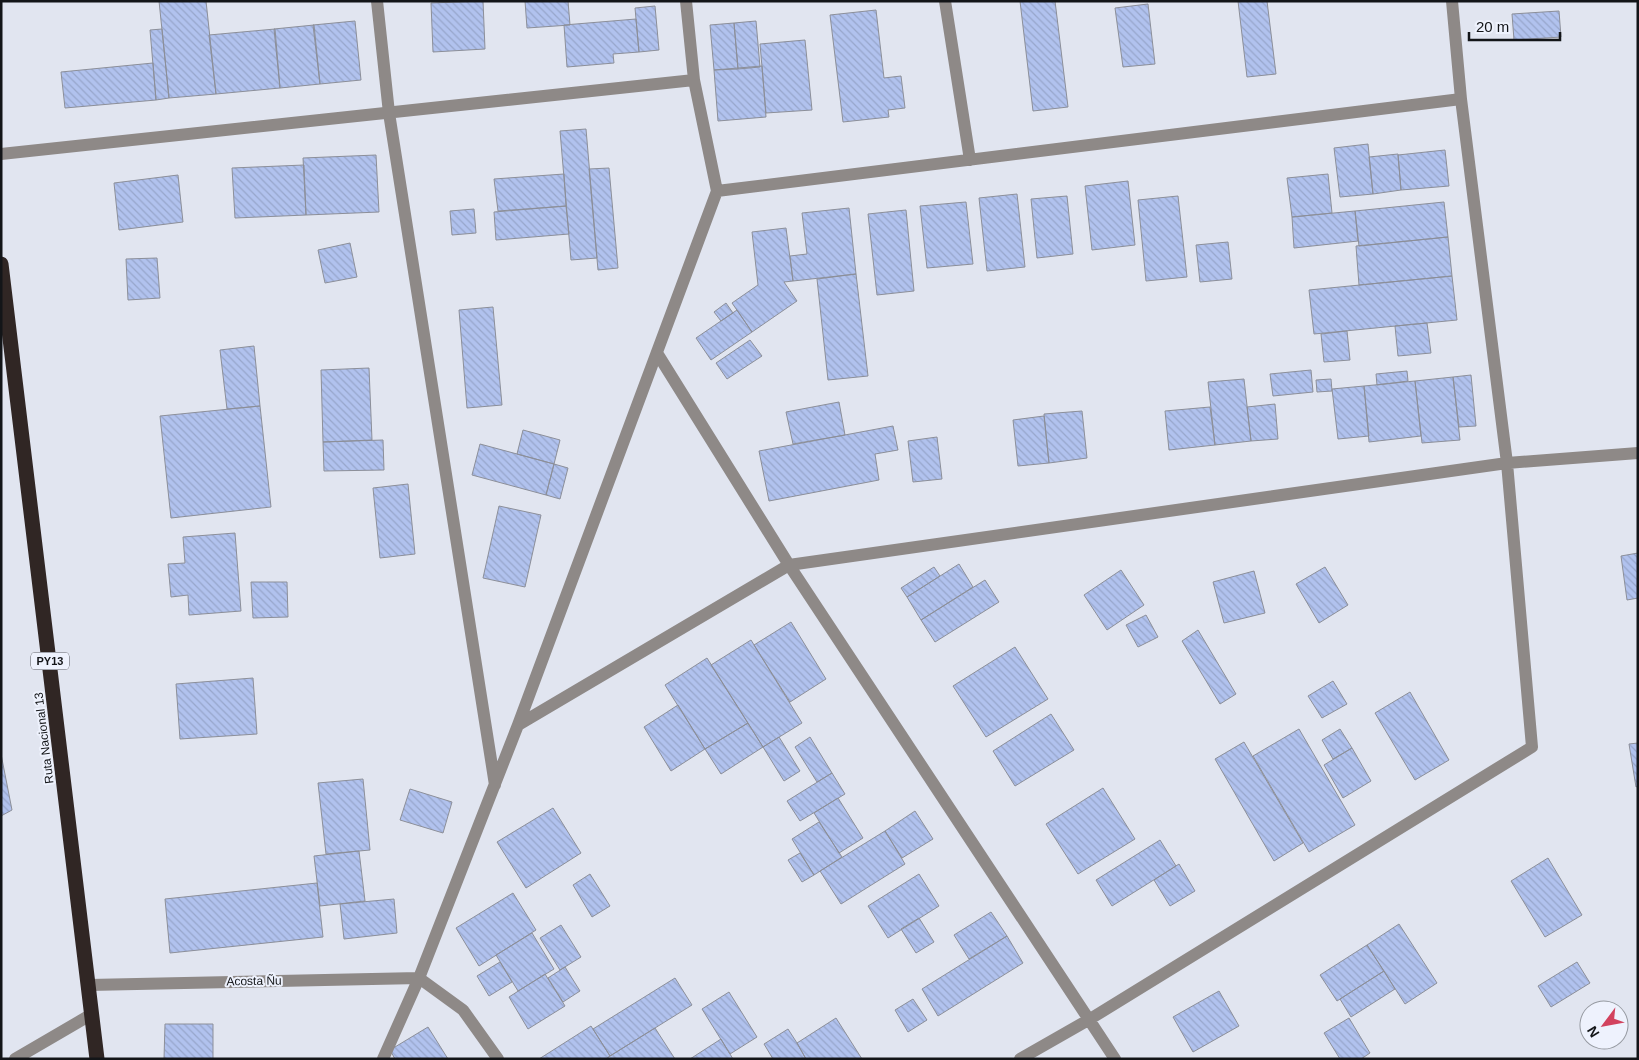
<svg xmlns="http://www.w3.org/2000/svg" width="1639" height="1060" font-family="Arial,sans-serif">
	<defs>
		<pattern id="building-back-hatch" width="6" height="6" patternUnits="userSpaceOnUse" patternTransform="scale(1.25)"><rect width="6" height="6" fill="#b1c2ee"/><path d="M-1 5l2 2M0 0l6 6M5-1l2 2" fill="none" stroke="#97a6cb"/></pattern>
	</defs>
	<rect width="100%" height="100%" fill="#e1e5f0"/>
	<path fill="url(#building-back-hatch)" stroke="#8c8f99" d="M159,1H206L216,94L169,98Z
		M483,1L485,49L433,52L431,3Z
		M525,1H568L570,25L527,28Z
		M1020,1H1055L1068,107L1033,111Z
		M1238,1H1267L1276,74L1247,77Z
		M1148,4L1155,64L1123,67L1115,8Z
		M655,6L659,50L639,52L635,8Z
		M876,10L884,78L901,76L905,108L888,110L889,117L843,122L830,15Z
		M1559,11L1561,37L1514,40L1512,14Z
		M636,19L639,52L613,54L614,63L567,67L564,25Z
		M355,21L361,80L320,84L313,25Z
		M756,21L760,67L738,69L734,23Z
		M734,23L738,69L714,70L710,25Z
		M314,25L320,84L280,88L274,29Z
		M162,29L169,98L156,100L150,30Z
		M275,29L280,88L216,94L209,35Z
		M805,40L812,110L766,113L760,44Z
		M153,63L156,100L65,108L61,72Z
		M762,66L766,117L718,121L714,70Z
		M586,129L597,258L571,260L560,131Z
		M1368,144L1373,194L1340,197L1334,148Z
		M1445,150L1449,186L1401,190L1398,155Z
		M1398,154L1401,190L1373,194L1369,157Z
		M376,155L379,212L306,215L303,158Z
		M304,165L306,215L235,218L232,168Z
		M609,168L618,268L598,270L589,169Z
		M564,174L566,206L498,211L494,179Z
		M1328,174L1332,213L1292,217L1287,178Z
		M178,175L183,222L119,230L114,183Z
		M1128,181L1135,245L1092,250L1085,186Z
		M1017,194L1025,267L987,271L979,198Z
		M1067,196L1073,254L1037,258L1031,199Z
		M1178,196L1187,277L1146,281L1138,200Z
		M966,202L973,264L927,268L920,206Z
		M1444,202L1448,237L1359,246L1355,211Z
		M566,206L569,234L496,240L494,212Z
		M849,208L856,274L793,281L790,256L807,254L802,213Z
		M474,209L476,233L452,235L450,211Z
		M906,210L914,291L877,295L868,214Z
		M1355,211L1358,241L1294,248L1292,217Z
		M786,228L793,281L784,282L797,301L752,332L732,303L758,285L752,232Z
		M1448,237L1452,276L1359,285L1356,246Z
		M1228,242L1232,279L1200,282L1196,245Z
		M350,243L357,277L325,283L318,250Z
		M157,258L160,298L128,300L126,259Z
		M856,274L868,376L828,380L817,279Z
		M1452,276L1457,320L1314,334L1309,290Z
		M726,303L733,313L721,321L714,312Z
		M493,307L502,405L467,408L459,310Z
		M737,310L752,332L711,360L696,338Z
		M1427,323L1431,353L1398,356L1395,326Z
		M1347,331L1350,360L1324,362L1321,334Z
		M750,340L762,356L727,379L716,363Z
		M254,346L260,406L227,409L220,350Z
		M369,368L372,440L323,442L321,370Z
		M1311,370L1313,392L1273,396L1270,374Z
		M1407,371L1408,381L1377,385L1376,374Z
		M1471,375L1476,426L1459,427L1453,377Z
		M1453,377L1460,440L1422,443L1415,381Z
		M1244,379L1251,441L1215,445L1208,382Z
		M1331,379L1332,391L1317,392L1316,380Z
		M1415,381L1421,436L1369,442L1364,386Z
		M1364,386L1369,436L1338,439L1332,389Z
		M839,402L845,435L793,444L786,412Z
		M1275,404L1278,439L1251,441L1247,407Z
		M260,406L271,507L171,518L160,416Z
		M1210,407L1215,445L1169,450L1165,411Z
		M1082,411L1087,458L1049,463L1044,414Z
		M1044,416L1049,463L1018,466L1013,420Z
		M893,426L898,450L875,454L879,480L769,501L759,451Z
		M523,430L560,440L554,464L517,454Z
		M937,437L942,479L913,482L908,441Z
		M383,440L384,470L324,471L323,442Z
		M480,444L554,464L546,495L472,475Z
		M554,464L568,468L560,499L546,495Z
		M408,484L415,554L380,558L373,488Z
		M499,506L541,515L525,587L483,578Z
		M235,533L241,611L189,615L188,595L171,597L168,564L185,563L183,537Z
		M1638,553V598L1627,600L1621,556Z
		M959,564L973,587L921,620L907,597Z
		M934,567L940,576L907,597L901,588Z
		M1325,567L1348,605L1319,623L1296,584Z
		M1121,570L1144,605L1107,630L1084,595Z
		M1254,571L1265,613L1224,623L1213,582Z
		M985,580L999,602L935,642L921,620Z
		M251,582H287L288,617L253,618Z
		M1146,615L1158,637L1138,647L1126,625Z
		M791,622L826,679L790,702L754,645Z
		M1198,630L1236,694L1220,704L1182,641Z
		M751,640L802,723L763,747L711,665Z
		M1015,647L1048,699L986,737L953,686Z
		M707,658L748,723L705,749L665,685Z
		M253,678L257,734L180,739L176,684Z
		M1333,681L1347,704L1322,718L1308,696Z
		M1410,692L1449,760L1415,780L1375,713Z
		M678,705L705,749L671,771L644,727Z
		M1051,714L1074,750L1015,786L993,751Z
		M748,723L763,747L721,774L705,749Z
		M1299,729L1355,825L1309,852L1253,756Z
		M1340,729L1352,748L1333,759L1322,740Z
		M779,737L800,771L784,781L763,747Z
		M810,737L832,773L817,782L795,747Z
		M1244,742L1303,843L1274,861L1215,759Z
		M1638,743V786L1636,787L1629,744Z
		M1352,748L1371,781L1343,798L1324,765Z
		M1,754L12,810L1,816Z
		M832,773L845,794L800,821L787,801Z
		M363,779L370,850L326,854L318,783Z
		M1103,788L1135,839L1078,874L1046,824Z
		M410,789L452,802L443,833L400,820Z
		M838,798L863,838L839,853L814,813Z
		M553,808L581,853L526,888L497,842Z
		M915,811L933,839L902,858L885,831Z
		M819,822L842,857L814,875L792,839Z
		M885,831L905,864L841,904L820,871Z
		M1160,840L1176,866L1112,906L1096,880Z
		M359,851L365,901L320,906L314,856Z
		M800,853L814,875L802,882L788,860Z
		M1548,858L1582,915L1545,937L1511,881Z
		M1179,864L1195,891L1170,906L1154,880Z
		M590,874L610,906L592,917L573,885Z
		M919,874L939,906L888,938L868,906Z
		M317,883L323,937L170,953L165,899Z
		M513,893L536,930L479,966L456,928Z
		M394,899L397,933L344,939L340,904Z
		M991,912L1007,936L969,959L954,935Z
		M919,918L934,942L916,953L901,929Z
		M1399,924L1437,983L1405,1004L1367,945Z
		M561,925L581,957L560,970L540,938Z
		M532,933L554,969L518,991L496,955Z
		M1007,936L1023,963L938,1016L922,989Z
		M1367,945L1384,971L1337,1001L1320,975Z
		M500,962L512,982L489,996L477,976Z
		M1577,962L1590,983L1551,1007L1538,986Z
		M565,967L580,991L563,1002L548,978Z
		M1384,971L1395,989L1351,1017L1340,999Z
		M545,974L565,1006L528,1029L509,997Z
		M675,978L692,1005L610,1056L593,1029Z
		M1219,991L1239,1026L1193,1052L1173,1017Z
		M729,992L757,1037L730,1054L702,1009Z
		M913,999L927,1020L908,1032L895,1010Z
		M836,1018L862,1059H806L797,1043Z
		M1349,1018L1370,1053L1361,1059H1340L1324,1033Z
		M165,1024H213V1059H164Z
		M591,1026L610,1056L606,1059H539Z
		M428,1027L448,1059H395L390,1050Z
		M655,1028L675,1059H606L610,1056Z
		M788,1029L797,1043L806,1059H773L764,1044Z
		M721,1039L733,1059H690Z"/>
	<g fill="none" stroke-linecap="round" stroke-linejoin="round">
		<path stroke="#8e8987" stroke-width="12" d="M377,1L389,113L495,785
			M945,1L970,160
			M1,154L694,80
			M717,191L1461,99
			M657,353L789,565L1115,1059
			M518,725L789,565L1507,463L1638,453
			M89,985L419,978L463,1010L498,1059
			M15,1059L92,1014
			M383,1059L419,978L518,725L717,191L694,80L686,1
			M1020,1059L1090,1019L1532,747L1507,463L1461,99L1452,1"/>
		<path stroke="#302624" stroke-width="15" d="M1,264L97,1059"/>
	</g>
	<g text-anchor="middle" stroke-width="4" stroke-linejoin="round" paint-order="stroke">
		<rect fill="#eef2fd" stroke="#55575d" stroke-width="1" x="31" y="652.5" width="38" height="17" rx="4"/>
		<g font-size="11" font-weight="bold" fill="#131518">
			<text x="50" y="665">PY13</text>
		</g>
		<g font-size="12" fill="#131518" stroke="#eef2fd">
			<text transform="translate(44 738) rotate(-97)" y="4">Ruta Nacional 13</text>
			<text transform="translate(254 981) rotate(-1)" y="4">Acosta Ñu</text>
		</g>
	</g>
	<rect width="1639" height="1060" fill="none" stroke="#131518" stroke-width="5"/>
	<g transform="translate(1604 1025) rotate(238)"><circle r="24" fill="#eef2fd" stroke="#969aa1"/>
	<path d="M0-4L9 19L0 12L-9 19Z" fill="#d2425e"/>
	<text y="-8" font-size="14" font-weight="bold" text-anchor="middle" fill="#131518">N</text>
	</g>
	<path d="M1469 32v8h91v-8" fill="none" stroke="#131518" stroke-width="2.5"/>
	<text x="1476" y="32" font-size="15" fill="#131518" stroke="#eef2fd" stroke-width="4" paint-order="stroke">20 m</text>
</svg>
